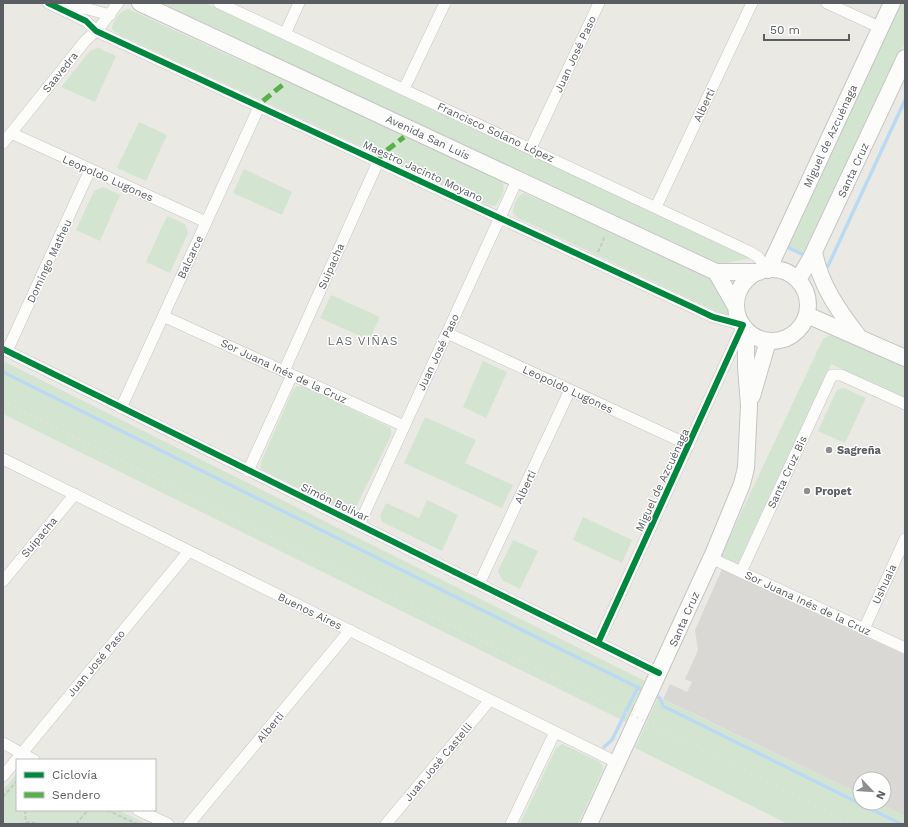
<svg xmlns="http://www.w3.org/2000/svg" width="908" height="827" font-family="'Work Sans',sans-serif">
	<rect width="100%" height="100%" fill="#eae9e4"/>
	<path fill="#dad8d4" d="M722,569L905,655V816L878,803H884V779H860V794L663,699L670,684L687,692L692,682L685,679L698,650L695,630Z"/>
	<path fill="#d3e5d0" d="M159,3H205L752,258L720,264Z
		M900,3H905V43L806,256L787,247Z
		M128,9L500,179C508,186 501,200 495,206L488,205L116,33L112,29C112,21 120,11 128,9Z
		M98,48L116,56L95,102L61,87L90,51Z
		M139,122L167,135L146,181L117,168Z
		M244,169L292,192L282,215L233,193Z
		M103,187L120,195L100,241L76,230L94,191Z
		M524,193L715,279L731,318L518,218L513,213C513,206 517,195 524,193Z
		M167,216L185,224L188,233L170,273L146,262Z
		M331,295L380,317L369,340L320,318Z
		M832,334L905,367V398L831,364L733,574L716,566L823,339Z
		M3,361L645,681L626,722L3,414Z
		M483,361L507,372L486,418L463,407Z
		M297,386L304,387L391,428V436L354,511H347L264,471L260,468L261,462L293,390Z
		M844,388L866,398L845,443L818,431L837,390Z
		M425,417L476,440L465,463L513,485L502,508L404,463Z
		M427,500L458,515L442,551L382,522L380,515L386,503L419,518Z
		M583,517L632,540L622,563L573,540Z
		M513,540L538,551L520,589L502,580L498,571Z
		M658,697L860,794V803H878L905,816V824H788L635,748Z
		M562,744L598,761L603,766L602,772L578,824H520L556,748Z
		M17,774V810H118L147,824H3V790Z"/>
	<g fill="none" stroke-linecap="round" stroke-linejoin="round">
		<path stroke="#badaf3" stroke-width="3.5" d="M785,246L806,256
			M823,264L828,266L905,100
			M3,372L645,691
			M653,694L660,698L663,706L901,824
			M604,747L612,740L638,687"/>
		<defs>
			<path id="minor" d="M48,3L86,21L96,31L692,307L713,317L743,325L598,643
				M66,3L110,15
				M219,3L750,252L758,257L768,270
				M827,3L881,28
				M285,34L299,3
				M404,89L445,3
				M11,133L206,222
				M3,143L85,41L100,27L118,3
				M531,148L599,3
				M656,207L752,3
				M163,316L404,426
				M447,333L689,445
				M3,349L659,673
				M7,351L90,170
				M284,371L378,162
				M121,408L259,107
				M3,459L618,763
				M248,471L292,375
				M359,525L518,178
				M711,558L905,648
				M741,572L832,375H841L905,404
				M3,581L75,494
				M479,584L570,390
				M864,629L905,539
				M3,743L34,760
				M3,776L189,551
				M138,810L168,824
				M189,824L350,630
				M386,824L490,700
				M511,824L555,732"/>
			<path id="secondary" d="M140,3L716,272H759
				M814,252C820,284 838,310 858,336
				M736 305a36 36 0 1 1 72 0a36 36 0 1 1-72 0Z
				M768,270L892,3
				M716,272L736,307
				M798,280L811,258L905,58
				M807,315L905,358
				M752,396L768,341
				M589,824L714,552L742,484L746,468L749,405L746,367V330"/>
		</defs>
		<use href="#minor" stroke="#c5c5c5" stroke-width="12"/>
		<use href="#secondary" stroke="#c5c5c5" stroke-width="18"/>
		<path stroke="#c5cac7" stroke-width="2" stroke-dasharray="4 2" stroke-linecap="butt" d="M598,252L605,236
			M3,797L17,781
			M25,810L26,824
			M107,810L137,824
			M20,824L29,822L41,824
			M76,824L88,810"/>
		<use href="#minor" stroke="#fcfcfb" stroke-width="11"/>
		<use href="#secondary" stroke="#fcfcfb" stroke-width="16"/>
		<path stroke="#e2e2e1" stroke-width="3" stroke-dasharray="1 5" stroke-linecap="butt" d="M3,402L851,824"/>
		<path stroke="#58b04a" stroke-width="5" stroke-dasharray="10 5" stroke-linecap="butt" d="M263,101L286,82
			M378,162L382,154L404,137"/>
		<defs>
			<path id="cycleway" d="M48,3L86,21L96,31L692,307L713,317L743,325L598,643
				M3,349L659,673"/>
		</defs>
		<use href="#cycleway" stroke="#fff" stroke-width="8"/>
		<use href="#cycleway" stroke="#00873e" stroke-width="6"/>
	</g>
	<g fill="#8c8e90" stroke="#fff" stroke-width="1.5">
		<circle cx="829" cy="450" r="4"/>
		<circle cx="807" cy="491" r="4"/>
	</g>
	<g text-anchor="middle" stroke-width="3" stroke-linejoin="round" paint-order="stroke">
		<g font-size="11" fill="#5a5d62" stroke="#fff">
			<text transform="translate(575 54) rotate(-65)" y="4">Juan José Paso</text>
			<text transform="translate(60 72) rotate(-51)" y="4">Saavedra</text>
			<text transform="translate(704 105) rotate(-65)" y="4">Alberti</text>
			<text transform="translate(496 132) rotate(25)" y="4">Francisco Solano López</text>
			<text transform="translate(830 136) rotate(-65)" y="4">Miguel de Azcuénaga</text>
			<text transform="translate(428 137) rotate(25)" y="4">Avenida San Luis</text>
			<text transform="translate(853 170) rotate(-65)" y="4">Santa Cruz</text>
			<text transform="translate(423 171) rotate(25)" y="4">Maestro Jacinto Moyano</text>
			<text transform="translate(108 178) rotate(24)" y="4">Leopoldo Lugones</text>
			<text transform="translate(190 257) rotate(-65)" y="4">Balcarce</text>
			<text transform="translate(49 261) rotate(-65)" y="4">Domingo Matheu</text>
			<text transform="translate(331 266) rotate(-66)" y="4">Suipacha</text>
			<text transform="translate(438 352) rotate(-65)" y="4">Juan José Paso</text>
			<text transform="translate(284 371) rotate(25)" y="4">Sor Juana Inés de la Cruz</text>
			<text transform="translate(568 389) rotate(25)" y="4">Leopoldo Lugones</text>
			<text transform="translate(787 472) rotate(-65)" y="4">Santa Cruz Bis</text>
			<text transform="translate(662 480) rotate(-65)" y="4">Miguel de Azcuénaga</text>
			<text transform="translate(525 487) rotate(-65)" y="4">Alberti</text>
			<text transform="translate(335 502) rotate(26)" y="4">Simón Bolívar</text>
			<text transform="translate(39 537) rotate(-50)" y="4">Suipacha</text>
			<text transform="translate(884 584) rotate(-65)" y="4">Ushuaia</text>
			<text transform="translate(808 603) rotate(25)" y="4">Sor Juana Inés de la Cruz</text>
			<text transform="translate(310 611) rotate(26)" y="4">Buenos Aires</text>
			<text transform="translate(684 619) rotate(-66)" y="4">Santa Cruz</text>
			<text transform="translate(96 663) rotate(-50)" y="4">Juan José Paso</text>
			<text transform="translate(270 727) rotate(-50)" y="4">Alberti</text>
			<text transform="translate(438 762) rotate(-50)" y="4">Juan José Castelli</text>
		</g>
		<g font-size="11" font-weight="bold" fill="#5a5d62" stroke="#fff" text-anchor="start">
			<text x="837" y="454">Sagreña</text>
			<text x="815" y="495">Propet</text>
		</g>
		<g font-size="12" letter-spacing="1" fill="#6b6f74" stroke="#fff">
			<text x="363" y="345">LAS VIÑAS</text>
		</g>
	</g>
	<rect width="908" height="827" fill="none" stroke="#5a5d62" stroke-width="8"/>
	<rect x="16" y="759" width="140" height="52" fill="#ffffff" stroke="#bdbec0"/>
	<rect x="24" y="772" width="20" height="6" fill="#00873e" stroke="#bdbec0"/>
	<text x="52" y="779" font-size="12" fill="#5a5d62">Ciclovía</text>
	<rect x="24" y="792" width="20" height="6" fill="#58b04a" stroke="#bdbec0"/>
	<text x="52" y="799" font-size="12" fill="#5a5d62">Sendero</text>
	<g transform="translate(872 791) rotate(115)"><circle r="19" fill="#ffffff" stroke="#bdbec0"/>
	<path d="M0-3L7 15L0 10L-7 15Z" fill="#8c8e90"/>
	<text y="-6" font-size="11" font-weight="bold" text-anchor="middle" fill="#5a5d62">N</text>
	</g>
	<path d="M764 34v6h85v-6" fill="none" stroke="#5a5d62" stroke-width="2"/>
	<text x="770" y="34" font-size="12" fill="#5a5d62" stroke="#ffffff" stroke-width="3" paint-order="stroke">50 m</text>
</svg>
